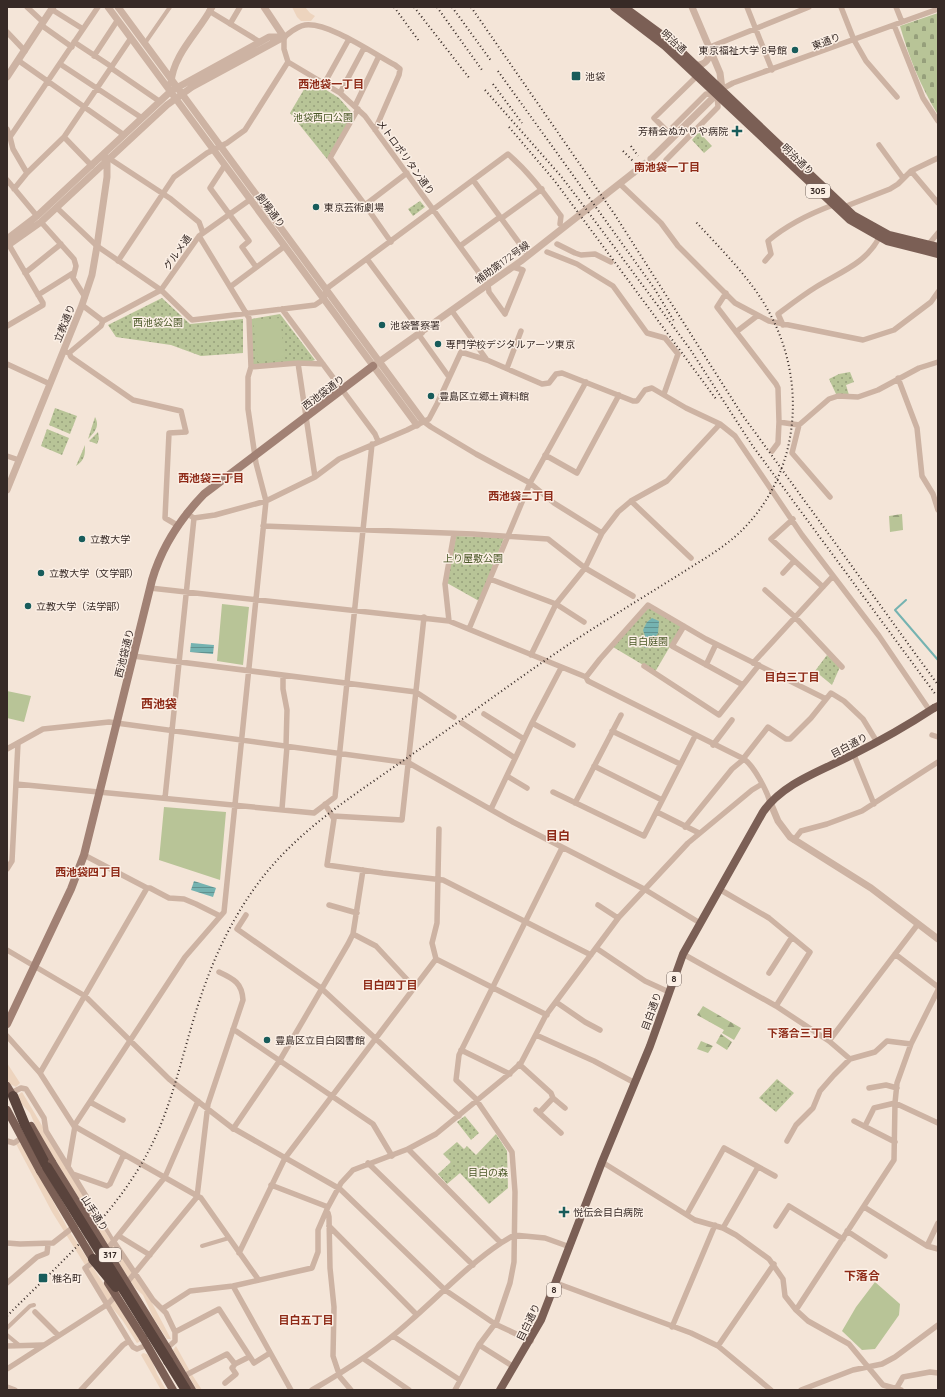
<svg xmlns="http://www.w3.org/2000/svg" width="945" height="1397" font-family="Quicksand,'Noto Sans JP',sans-serif">
	<defs>
		<pattern id="green-dots" width="8" height="8" patternUnits="userSpaceOnUse"><rect width="8" height="8" fill="#b8c497"/><path d="M2 2h.1M6 6h.1" fill="none" stroke="#969f7b" stroke-width="1.8" stroke-linecap="round"/></pattern>
		<pattern id="forest-firs" width="22" height="20" patternUnits="userSpaceOnUse"><rect width="22" height="20" fill="#b8c497"/><path d="M5 1l3.5 6h-7zM16 11l3.5 6h-7z" fill="#969f7b"/></pattern>
		<pattern id="cemetery-stones" width="16" height="16" patternUnits="userSpaceOnUse"><rect width="16" height="16" fill="#b8c497"/><path d="M2 7V4a2 2 0 0 1 4 0v3zM10 15v-3a2 2 0 0 1 4 0v3z" fill="#969f7b"/></pattern>
		<pattern id="water-rules" width="6" height="5" patternUnits="userSpaceOnUse"><rect width="6" height="5" fill="#75b3b1"/><path d="M0 2.5h6" fill="none" stroke="#619290"/></pattern>
	</defs>
	<rect width="100%" height="100%" fill="#f4e5d8"/>
	<path fill="url(#green-dots)" d="M315,83L339,98L353,114L327,159L290,113L306,86Z
		M699,132L712,146L704,153L692,140Z
		M420,201L425,207L413,216L408,209Z
		M162,298L190,324L243,319V353L201,356L171,345L116,337L108,325Z
		M280,314L315,360L312,361L254,365L252,364L251,319Z
		M850,372L854,382L846,385L849,395L836,394L829,379L839,374Z
		M55,408L77,416L70,434L49,425Z
		M95,417C100,426 95,432 88,439Z
		M47,429L69,438L62,455L41,446Z
		M98,432L99,439L97,444L89,441Z
		M85,445C85,455 85,460 76,466Z
		M456,536L504,538L479,601L447,583Z
		M649,606L682,626L655,672L613,647Z
		M827,655L840,667L832,685L815,671Z
		M777,1079L794,1093L776,1112L759,1098Z
		M465,1116L479,1133L471,1140L457,1122Z
		M496,1134L507,1151L508,1188L489,1204L460,1173L447,1184L438,1174L451,1162L443,1154L457,1142L464,1149L467,1146L476,1155Z"/>
	<path fill="url(#forest-firs)" d="M902,514L903,530L890,532L889,516Z
		M703,1006L741,1028L734,1040L722,1033L724,1030L697,1015Z
		M721,1034L732,1042L727,1050L716,1043Z
		M701,1041L713,1046L708,1053L697,1049Z"/>
	<path fill="url(#cemetery-stones)" d="M938,13V115C921,87 909,58 900,26Z"/>
	<path fill="#b8c497" d="M280,318L285,359L258,362L253,321Z
		M222,604L249,607L243,665L217,661Z
		M7,691L31,696L24,722L7,718Z
		M164,807L226,812L220,880L159,860Z
		M875,1282L900,1304L899,1315L875,1349L862,1350L842,1331L856,1307Z"/>
	<path fill="#edd4be" d="M292,7H305L310,13L315,16L311,21H301L297,17Z
		M7,1063L20,1083L16,1087L10,1084L7,1080Z
		M22,1092L109,1238L151,1301L171,1339H167L154,1319L143,1295L135,1288L126,1274L38,1132L30,1113L19,1101L17,1096Z
		M19,1143L23,1146L68,1229L141,1341L137,1343L123,1321L110,1305L52,1212L16,1144Z
		M176,1346L191,1373L202,1390H197L173,1350Z
		M143,1353L147,1354L152,1361L157,1374L166,1390H161L141,1355Z"/>
	<path fill="url(#water-rules)" d="M652,618L659,621L658,633L649,647L645,648L641,643L645,636L643,630L647,622Z
		M191,643L214,645L213,654L190,652Z
		M194,881L216,888L213,897L191,890Z"/>
	<g fill="none" stroke-linecap="round" stroke-linejoin="round">
		<path stroke="#75b3b1" stroke-width="2" d="M906,600L895,610L938,660"/>
		<path stroke="#cec0b4" stroke-width="7" stroke-dasharray="7 3.5" stroke-linecap="butt" d="M633,173L651,159"/>
		<path stroke="#cec0b4" stroke-width="10" stroke-dasharray="10 5" stroke-linecap="butt" d="M73,1218L102,1266"/>
		<path stroke="#cdb3a3" stroke-width="4" d="M145,43L170,7
			M86,1196L114,1242
			M202,1246L229,1238
			M7,1328L30,1306L34,1305
			M7,1335L19,1345"/>
		<path stroke="#cdb3a3" stroke-width="5.5" d="M27,7L43,22
			M747,7L772,70
			M841,7L854,40L866,61L897,97
			M896,7L902,22
			M51,9L83,29
			M209,11L260,42
			M230,24L240,7
			M41,25L72,47
			M894,25L923,98L938,121
			M7,32L25,51
			M74,42L112,67
			M710,47L809,7
			M94,56L117,21
			M19,61L124,135
			M288,62L340,93L365,116L488,285L489,292L505,314
			M60,64L142,118
			M111,68L159,101
			M324,84L349,39
			M722,89L733,83L938,9
			M340,93L364,48
			M355,106L379,56
			M358,109L330,158L365,205L407,173
			M7,129L10,137
			M64,137L92,166
			M879,145L903,178
			M107,157L171,199L199,222L203,233
			M666,160L718,107L717,95L706,94L668,132L654,118L697,76
			M225,165L210,188L249,241L242,247L256,267
			M911,171L938,203
			M27,173L13,149L10,137L98,7
			M7,180L37,216
			M473,180L528,255
			M620,184L661,223L678,246L735,303L769,321L863,340L894,330L931,302L938,292
			M14,189L27,173L64,137L131,38
			M365,205L391,242
			M57,208L97,246L161,290L192,320L315,305L324,299L326,289L508,154C530,173 544,193 561,216L560,224
			M846,208L849,205L890,189L898,184L911,171L938,158
			M502,218L542,189
			M41,222L74,259L76,266L73,278L85,297
			M557,244L575,253L581,255L595,254L611,262
			M928,245L938,233
			M460,246L500,217
			M547,252L577,264L613,286L647,333L665,338L678,354L664,394
			M367,259L422,333
			M118,261L174,177L207,153L227,143L245,130L288,62L284,49V37C291,32 297,26 305,25C329,22 374,54 395,65L400,69L399,75L375,130
			M765,261L771,254L768,241C788,224 809,214 833,205
			M25,273L61,244
			M230,287L285,246
			M726,293L717,307L776,384L778,388L779,422L799,425L829,399L838,396L858,397L878,390L919,368L938,362
			M38,295L73,273
			M82,305L103,321
			M282,309L375,434L378,441
			M452,311L487,360
			M505,314L523,270L513,267
			M783,325L778,314C790,305 803,295 816,287C840,272 865,264 879,238
			M7,326L43,305V303L9,245
			M736,332L757,316
			M419,335L449,377
			M66,352L69,353L101,326L103,321L161,290L199,236L251,199
			M69,353L71,357L133,400L181,411L186,432L169,433L165,518L177,525
			M298,363L315,477
			M7,364L50,384
			M251,367L298,363L323,364
			M507,368L521,331
			M898,378L917,428L922,476L933,494L938,510
			M423,421L431,427L476,454L530,483L554,503L602,533
			M799,425L792,453L830,497
			M772,451L778,443L779,422
			M545,455L577,473L619,395
			M7,456L19,460
			M631,501L691,558
			M186,513L194,518L215,515L266,501L315,477L339,459L407,430L429,419L437,404L461,352L487,360L542,384L549,383L556,374L562,373L633,401H637L645,390L652,388L686,408L720,424L735,436L802,535L879,636L930,711
			M793,519L771,539L823,587
			M263,526L473,534L548,539L585,568L633,596
			M783,573L794,561
			M490,579L556,604L584,622
			M150,588L449,621L586,677L588,681L744,759C754,766 767,791 770,802
			M765,590L795,617L842,667
			M449,621L445,584L454,534
			M684,626L672,646L743,685
			M469,629L530,483L586,382
			M531,655L556,604L585,568L602,533L618,512L631,501L667,481L720,424
			M133,656L416,692L454,717
			M753,663L833,576
			M706,665L716,644
			M644,666L719,715L759,665
			M283,675V689L287,710L286,746
			M586,677L600,659L648,605L706,639L826,699
			M484,714L524,739
			M462,723L515,758
			M532,723L573,745
			M612,731L680,764
			M932,735L938,737
			M713,745L732,720
			M7,749L43,729L109,722L409,763L513,822L644,889L700,923
			M854,755L874,804
			M743,759L768,727L786,739H790L811,718L831,693L844,701L863,719L877,742
			M594,766L662,800
			M507,776L527,788
			M16,784L314,813L335,797L372,444
			M553,792L644,836L695,736
			M165,798L194,518
			M575,803L621,715
			M325,804L334,819L327,865L383,873L443,880L591,955
			M282,809L287,746
			M491,809L532,723L561,668
			M657,812L699,833
			M333,816L402,820L424,617
			M685,827L732,769L744,759
			M794,840L801,831L827,824L862,811L938,762
			M84,855L147,888H150L169,898L184,899L196,904L220,916
			M7,869L12,861L18,743
			M719,889L769,918L810,952L776,1006
			M329,905L357,913
			M598,905L618,918
			M246,915L237,929L321,988L459,1116
			M353,934L376,946L414,987
			M596,948L645,981L669,992
			M7,950L85,996L169,1079L231,1127L340,1189L445,1290L495,1324L531,1341
			M683,954L776,1006L829,1041L850,1059
			M895,954L938,987
			M436,959L432,943L437,923L439,829
			M436,959L547,1015
			M769,973L792,937
			M556,1002L585,1022L600,1030
			M233,1029L373,1124L392,1156
			M536,1035L594,1061L635,1083
			M7,1036L40,1073L74,1126L185,957L224,912L266,501L256,463L248,409V377L251,367L249,318L199,236
			M829,1041L918,924
			M461,1050L510,1074
			M519,1064L551,1093L553,1098L565,1108
			M40,1073L147,888
			M869,1088L886,1085L897,1088
			M11,1093L21,1088L26,1089L44,1118L46,1131L86,1196
			M90,1102L123,1120
			M536,1110L561,1133
			M539,1113L553,1098
			M854,1121L895,1142
			M74,1126L201,1198L258,1279
			M865,1126L874,1108L895,1103L938,1123
			M233,1129L280,1060L348,944L353,934L363,870
			M7,1141L14,1143L23,1137
			M787,1141L796,1125L813,1108L820,1091L834,1075L850,1059L875,1052L887,1041L911,1044
			M408,1149L501,1243L514,1235L545,1238L570,1247
			M602,1162L695,1220L723,1228L736,1235L769,1259L783,1279L785,1296L796,1310L808,1321L849,1344L883,1385L901,1390
			M368,1163L473,1265
			M68,1167L75,1126
			M73,1174L107,1186L110,1184L124,1154
			M271,1185L328,1207
			M864,1207L927,1246L938,1249
			M326,1212L328,1213L329,1217L330,1268L334,1307L333,1356L340,1377L351,1390
			M687,1214L724,1148L775,1176
			M85,1218L94,1211
			M329,1226L417,1315
			M776,1226L789,1206L843,1239
			M723,1228L758,1167
			M847,1231L885,1256
			M119,1236L150,1255
			M114,1242L153,1300L166,1313L175,1332V1341L167,1348
			M7,1243L20,1244L53,1243L76,1225
			M927,1246L938,1223
			M105,1252L165,1177L198,1101
			M239,1253L285,1158L436,959
			M95,1261L85,1268L129,1341L133,1347L137,1349L147,1345
			M7,1283L37,1257L47,1253L48,1244
			M556,1283L691,1333L718,1346L771,1390
			M125,1285L197,1197L208,1104L243,1000C242,983 234,979 219,972
			M233,1286L291,1390
			M162,1309L190,1291L233,1286L312,1268L318,1252V1230L328,1207L341,1183L353,1170L408,1149L436,1134L509,1074L521,1063L546,1015L619,917L688,843L752,790L762,784
			M796,1310L894,1160L895,1103L897,1083L911,1044L938,990
			M35,1312L58,1335
			M672,1327L715,1225
			M175,1332L219,1309L254,1363L270,1353
			M393,1336L460,1380
			M479,1345L514,1367
			M7,1346L43,1345
			M718,1346L774,1264
			M364,1359L409,1390
			M7,1369L108,1304L118,1293
			M184,1376L227,1354L235,1364
			M225,1383L236,1374L232,1368L235,1364L249,1357
			M7,1387L15,1390
			M896,1389L903,1377L930,1372L938,1373
			M81,1390L123,1345L129,1341
			M312,1390C347,1370 379,1349 409,1322C439,1296 468,1265 501,1243
			M455,1390L479,1345L497,1321L510,1283L514,1262L515,1192L512,1152L475,1098L456,1080L459,1055L562,848
			M801,1390L853,1370L882,1364L895,1357L938,1325"/>
		<path stroke="#cdb3a3" stroke-width="7" d="M108,7L417,425
			M118,7L423,421
			M264,7L284,37
			M695,65C705,66 711,58 710,49
			M7,77L53,7
			M171,83C173,54 199,32 212,7
			M651,159L722,89L720,73L692,7
			M7,239L37,216L171,91L269,37H282
			M7,246L41,222L167,105L192,87L284,37
			M376,364L521,261L633,173
			M7,490L82,305L92,275L97,246L107,177V163L103,156
			M770,802L778,821L790,837L871,888L938,939"/>
		<path stroke="#a18174" stroke-width="8" d="M7,1024L71,889L84,855L152,580C162,546 180,519 204,494L373,366"/>
		<path stroke="#7b5f55" stroke-width="8" d="M614,7L665,46L850,220L887,241L938,254
			M624,7L669,40L853,215L889,235L938,247
			M7,1086L16,1101
			M7,1110L40,1171
			M31,1126L52,1162
			M143,1338L173,1390
			M167,1348L192,1390
			M500,1390L541,1320L602,1162L650,1046L683,954L763,812C783,783 821,771 852,755C880,741 908,725 934,708"/>
		<path stroke="#59433c" stroke-width="10" d="M13,1096L25,1125L47,1167
			M168,1361L186,1390"/>
		<path stroke="#372a26" stroke-width="2" stroke-dasharray="1 3" stroke-linecap="butt" d="M394,7L419,41
			M414,7L470,79
			M437,7L482,70
			M452,7L492,62
			M471,7L615,215L741,413L938,685
			M498,71L654,288L674,321
			M493,84L522,123
			M485,90L560,175L580,201L690,349L752,445L936,695
			M509,127L554,180L716,399
			M631,146L638,156
			M623,151L633,161
			M7,1316C64,1259 127,1205 159,1129C177,1086 186,1040 201,996C216,951 237,909 266,873C307,823 362,790 414,753C471,714 526,672 583,635C614,615 645,596 677,576C697,563 719,551 737,535C799,478 809,385 769,312C752,280 720,248 695,221"/>
		<path stroke="#7b5f55" stroke-width="8" d="M934,708L938,706
			M52,1162L167,1348
			M40,1171L95,1263
			M108,1283L143,1338"/>
		<path stroke="#59433c" stroke-width="10" d="M47,1167L168,1361
			M93,1259L116,1287"/>
	</g>
	<g fill="#185c5b" stroke="#fbefe5" stroke-width="1.5">
		<circle cx="795" cy="50" r="4"/>
		<rect x="571" y="71" width="10" height="10" rx="2"/>
		<path d="M735 125h4v4h4v4h-4v4h-4v-4h-4v-4h4z"/>
		<circle cx="316" cy="207" r="4"/>
		<circle cx="382" cy="325" r="4"/>
		<circle cx="438" cy="344" r="4"/>
		<circle cx="431" cy="396" r="4"/>
		<circle cx="82" cy="539" r="4"/>
		<circle cx="41" cy="573" r="4"/>
		<circle cx="28" cy="606" r="4"/>
		<circle cx="267" cy="1040" r="4"/>
		<path d="M562 1206h4v4h4v4h-4v4h-4v-4h-4v-4h4z"/>
		<rect x="38" y="1273" width="10" height="10" rx="2"/>
	</g>
	<g text-anchor="middle" stroke-width="3" stroke-linejoin="round" paint-order="stroke">
		<g fill="#fbefe5" stroke="#72655f" stroke-width="1">
			<rect x="806" y="184" width="24" height="14" rx="3"/>
			<rect x="667" y="972" width="14" height="14" rx="3"/>
			<rect x="99" y="1248" width="22" height="14" rx="3"/>
			<rect x="547" y="1283" width="14" height="14" rx="3"/>
		</g>
		<g font-size="9" font-weight="bold" fill="#372a26">
			<text x="818" y="194">305</text>
			<text x="674" y="982">8</text>
			<text x="110" y="1258">317</text>
			<text x="554" y="1293">8</text>
		</g>
		<g font-size="10" fill="#372a26" stroke="#fbefe5">
			<text transform="translate(674 41) rotate(42)" y="4">明治通</text>
			<text transform="translate(826 41) rotate(-21)" y="4">東通り</text>
			<text transform="translate(406 157) rotate(54)" y="4">メトロポリタン通り</text>
			<text transform="translate(798 159) rotate(44)" y="4">明治通り</text>
			<text transform="translate(271 210) rotate(53)" y="4">劇場通り</text>
			<text transform="translate(177 252) rotate(-55)" y="4">グルメ通</text>
			<text transform="translate(502 262) rotate(-36)" y="4">補助第172号線</text>
			<text transform="translate(64 323) rotate(-68)" y="4">立教通り</text>
			<text transform="translate(323 392) rotate(-37)" y="4">西池袋通り</text>
			<text transform="translate(124 653) rotate(-76)" y="4">西池袋通り</text>
			<text transform="translate(849 745) rotate(-28)" y="4">目白通り</text>
			<text transform="translate(651 1011) rotate(-70)" y="4">目白通り</text>
			<text transform="translate(95 1213) rotate(58)" y="4">山手通り</text>
			<text transform="translate(528 1322) rotate(-64)" y="4">目白通り</text>
		</g>
		<g font-size="10" fill="#372a26" stroke="#fbefe5" text-anchor="start">
			<text x="787" y="54" text-anchor="end">東京福祉大学 8号館</text>
			<text x="585" y="80">池袋</text>
			<text x="728" y="135" text-anchor="end">芳精会ぬかりや病院</text>
			<text x="324" y="211">東京芸術劇場</text>
			<text x="390" y="329">池袋警察署</text>
			<text x="446" y="348">専門学校デジタルアーツ東京</text>
			<text x="439" y="400">豊島区立郷土資料館</text>
			<text x="90" y="543">立教大学</text>
			<text x="49" y="577">立教大学（文学部）</text>
			<text x="36" y="610">立教大学（法学部）</text>
			<text x="275" y="1044">豊島区立目白図書館</text>
			<text x="573" y="1216">悦伝会目白病院</text>
			<text x="52" y="1282">椎名町</text>
		</g>
		<g font-size="10" fill="#4a5827" stroke="#fbefe5">
			<text x="323" y="121">池袋西口公園</text>
			<text x="158" y="326">西池袋公園</text>
			<text x="473" y="562">上り屋敷公園</text>
			<text x="648" y="645">目白庭園</text>
			<text x="488" y="1176">目白の森</text>
		</g>
		<g font-size="11" font-weight="bold" fill="#8e2a17" stroke="#fbefe5">
			<text x="331" y="88">西池袋一丁目</text>
			<text x="667" y="171">南池袋一丁目</text>
			<text x="211" y="482">西池袋三丁目</text>
			<text x="521" y="500">西池袋二丁目</text>
			<text x="792" y="681">目白三丁目</text>
			<text x="88" y="876">西池袋四丁目</text>
			<text x="390" y="989">目白四丁目</text>
			<text x="800" y="1037">下落合三丁目</text>
			<text x="306" y="1324">目白五丁目</text>
		</g>
		<g font-size="12" font-weight="bold" fill="#8e2a17" stroke="#fbefe5">
			<text x="159" y="708">西池袋</text>
			<text x="558" y="840">目白</text>
			<text x="862" y="1280">下落合</text>
		</g>
	</g>
	<rect width="945" height="1397" fill="none" stroke="#372a26" stroke-width="16"/>
</svg>
